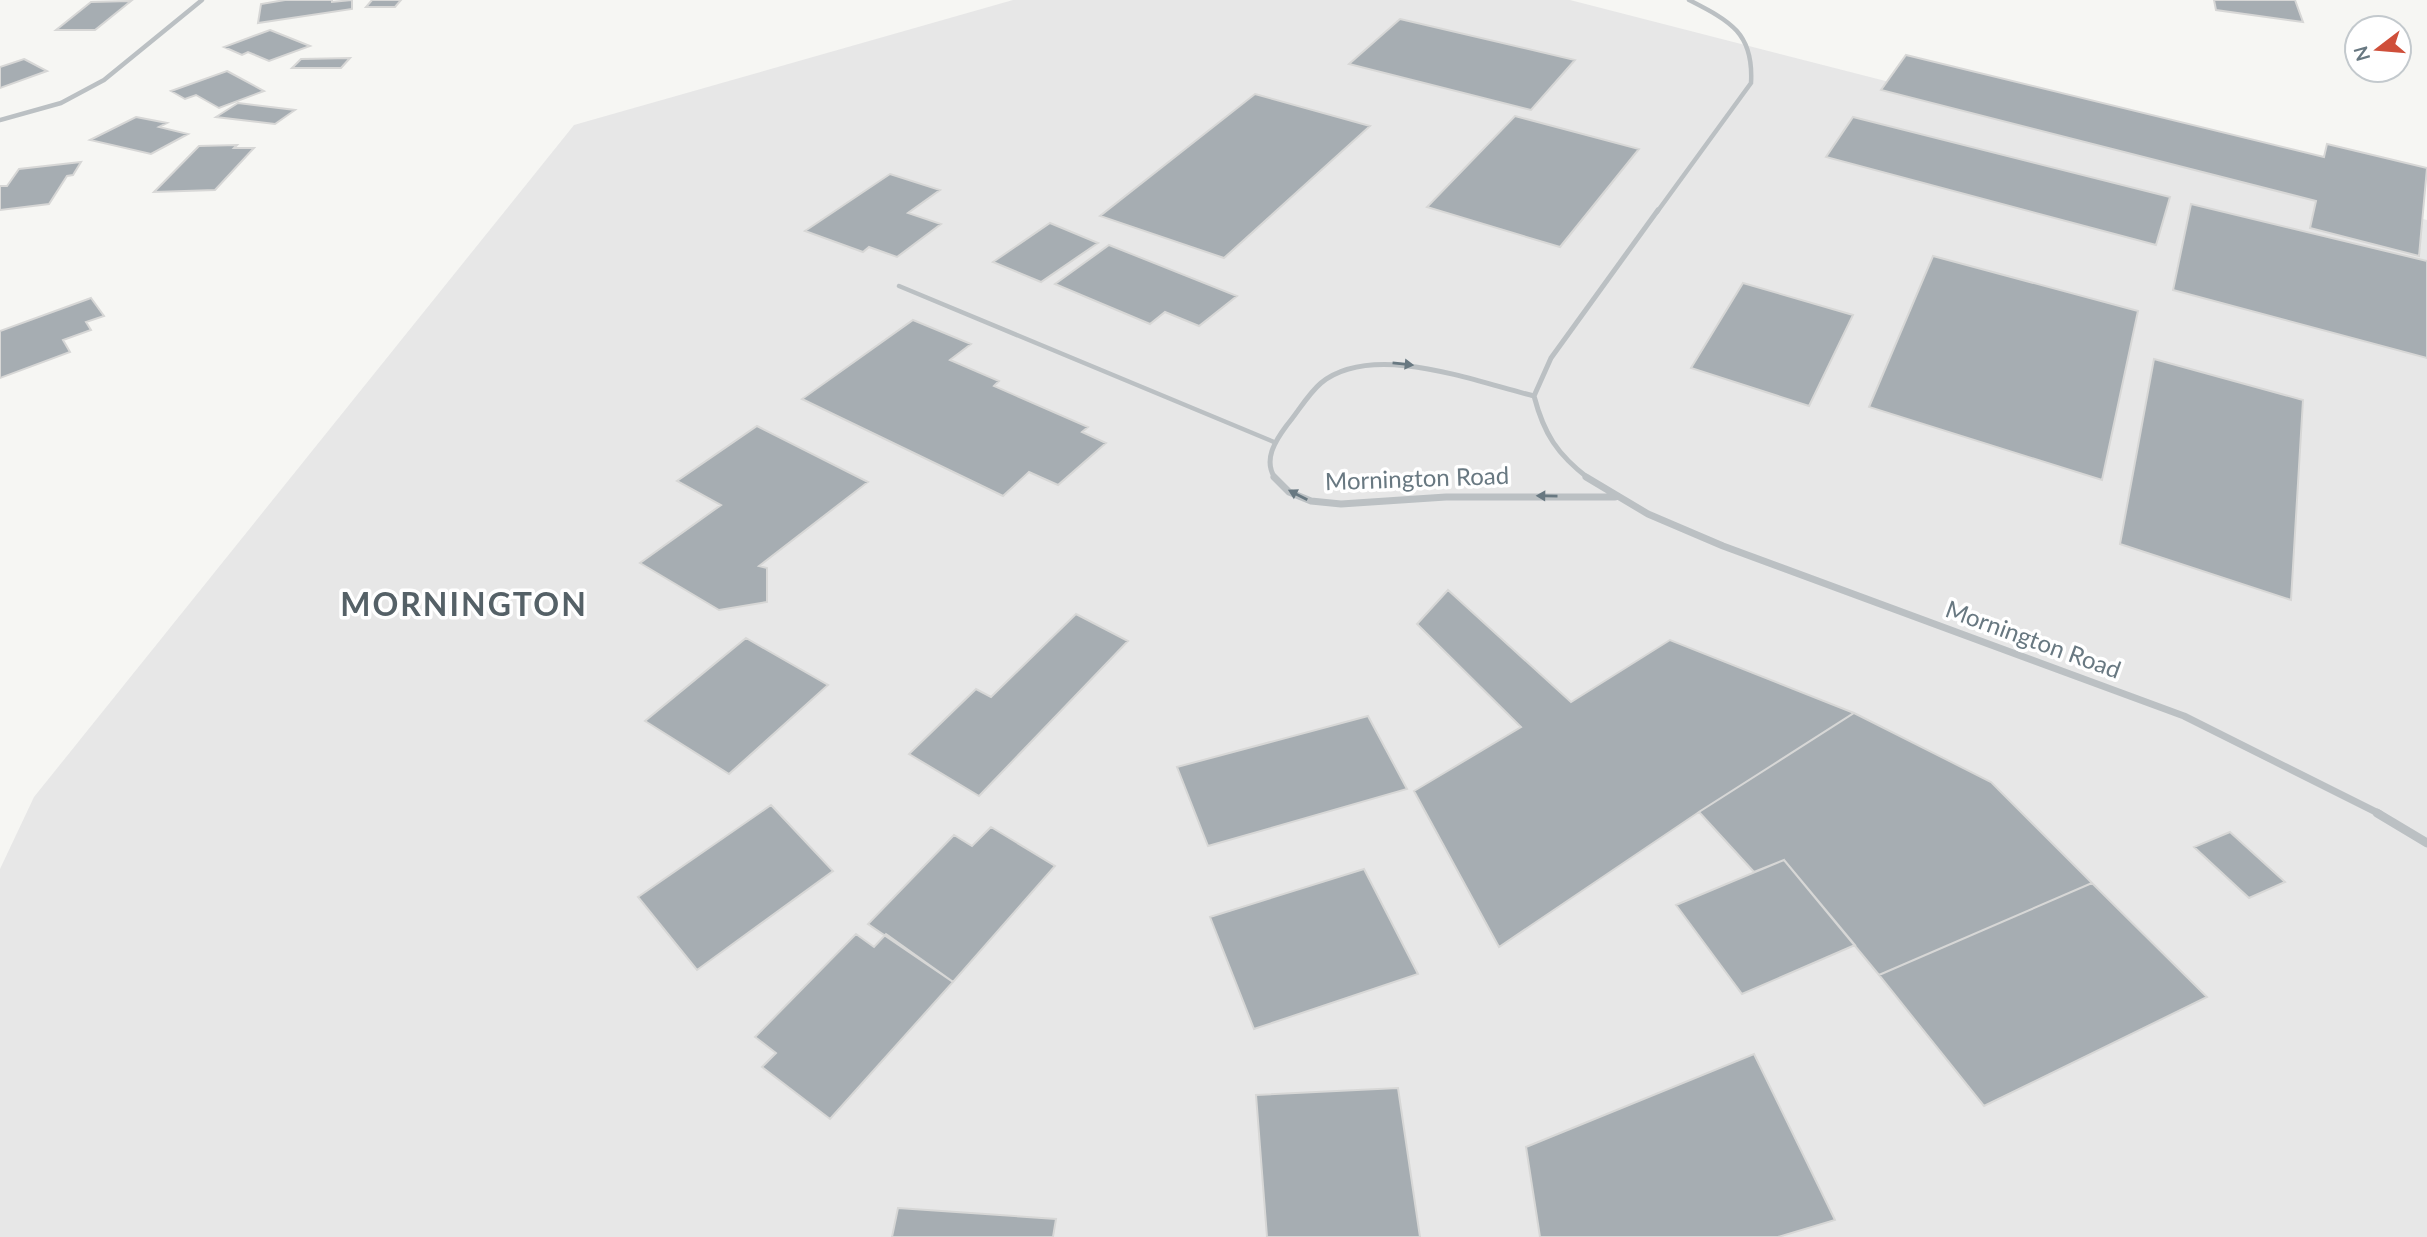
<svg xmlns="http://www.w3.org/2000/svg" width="2427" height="1237" font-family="Lato,sans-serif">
	<rect width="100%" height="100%" fill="#f6f6f3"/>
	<path fill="#e7e7e7" d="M1013,0H1570L2427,220V1237H0V869L34,797L574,125Z"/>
	<path fill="#a6adb2" stroke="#d7d7d6" stroke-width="2" d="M285,0H332V2L352,0V9L258,23L261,4Z
		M372,0H401L395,7H366Z
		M2214,0H2295L2303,22L2216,10Z
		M131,1L95,30H56L91,2Z
		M1400,19L1575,60L1531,110L1349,64Z
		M270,30L310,46L269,61L248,52L242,55L224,47Z
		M1906,55L2324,157L2327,144L2427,168L2419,256L2310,228L2316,201L1881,90Z
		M350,58L341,68H292L301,59Z
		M24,59L47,71L0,88V67Z
		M227,71L264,91L219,108L196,95L185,99L171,91Z
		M1255,94L1370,126L1224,258L1100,216Z
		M238,103L295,110L275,124L216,117Z
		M1515,116L1639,149L1560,247L1427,207Z
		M136,117L167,123L159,127L188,134L151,154L90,140Z
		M1853,117L2170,197L2156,245L1826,157Z
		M237,145L234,148H254L215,190L154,192L199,146Z
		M81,162L73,175L67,176L49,204L0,210V186H7L19,169Z
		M890,174L940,190L908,213L941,224L897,257L869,247L863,252L805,231Z
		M2191,204L2427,261V358L2173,290Z
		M1050,223L1098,243L1041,282L993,262Z
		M1109,245L1237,296L1199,326L1165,312L1150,324L1055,284Z
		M1933,256L2138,311L2102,480L1869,407Z
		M1743,283L1853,315L1809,406L1691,368Z
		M91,298L104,316L86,322L91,330L63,340L70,352L0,378V331Z
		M913,320L971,344L950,360L999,381L994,386L1088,427L1082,432L1106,443L1058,485L1029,472L1003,496L802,399Z
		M2154,359L2303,400L2291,600L2120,544Z
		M757,426L868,482L759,566L767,568V602L719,610L640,563L721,505L677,481Z
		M1448,590L1571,702L1670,640L1854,713L1699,812L1499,947L1414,791L1521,727L1417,624Z
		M1076,614L1128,641L979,796L909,754L976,689L991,697Z
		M746,638L828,685L729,774L645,721Z
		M1854,713L1991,782L2092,883L1879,975L1784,860L1754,872L1699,812Z
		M1368,716L1407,789L1208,846L1177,767Z
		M771,805L833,871L697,970L638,897Z
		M991,827L1055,866L953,982L868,924L954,835L972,846Z
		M2230,832L2285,882L2249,898L2194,847Z
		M1784,860L1855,945L1742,994L1676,905Z
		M1364,869L1418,974L1254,1029L1210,917Z
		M2092,883L2207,997L1984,1106L1879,975Z
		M856,934L874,947L886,934L953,982L830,1119L762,1067L776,1053L755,1037Z
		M1754,1054L1835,1220L1778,1237H1540L1526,1147Z
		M1398,1088L1420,1237H1267L1256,1095Z
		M898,1208L1056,1219L1053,1237H892Z"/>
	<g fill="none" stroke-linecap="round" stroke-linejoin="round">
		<path stroke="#bbc0c3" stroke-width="4.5" d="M899,286L1274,442"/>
		<path stroke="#bbc0c3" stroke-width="4.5" d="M0,120L61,103L104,80L202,0
			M1657,212L1751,83C1754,33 1730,21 1689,0"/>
		<path stroke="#bbc0c3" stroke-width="5" d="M1534,396C1544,434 1557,454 1588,478
			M1534,396L1551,358L1658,210
			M1275,478C1263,460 1275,441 1287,425C1298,412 1308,394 1321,383C1373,341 1476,382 1534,396"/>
		<path stroke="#bbc0c3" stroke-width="7" d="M1274,477L1289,492L1311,501L1341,504L1446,497H1615
			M1586,477L1648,514L1723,546L2184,716L2380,814"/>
		<path stroke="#bbc0c3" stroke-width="9" d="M2377,813L2427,843"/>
	</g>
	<defs><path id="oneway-solid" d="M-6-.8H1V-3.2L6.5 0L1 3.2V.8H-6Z" transform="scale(1.75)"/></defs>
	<g fill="#687881">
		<use href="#oneway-solid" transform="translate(1403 364) rotate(6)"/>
		<use href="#oneway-solid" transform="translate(1298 495) rotate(-153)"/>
		<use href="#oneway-solid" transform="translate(1547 496) rotate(-179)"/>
	</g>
	<g text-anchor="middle" stroke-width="7" stroke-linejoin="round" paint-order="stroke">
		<g font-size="24" fill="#687881" stroke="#fff">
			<text transform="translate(1417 479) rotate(-2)" y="8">Mornington Road</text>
			<text transform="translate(2033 640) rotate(20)" y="8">Mornington Road</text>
		</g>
		<g font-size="32" font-weight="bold" letter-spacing="2" fill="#556167" stroke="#fff">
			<text x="464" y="616">MORNINGTON</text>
		</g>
	</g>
	<g transform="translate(2378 49) rotate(254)"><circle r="33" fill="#ffffff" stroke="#c3c9cd" stroke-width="2"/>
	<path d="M0-5L12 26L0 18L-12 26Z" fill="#cf4f3a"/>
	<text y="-10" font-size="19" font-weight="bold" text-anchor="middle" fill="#687881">N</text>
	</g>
</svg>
